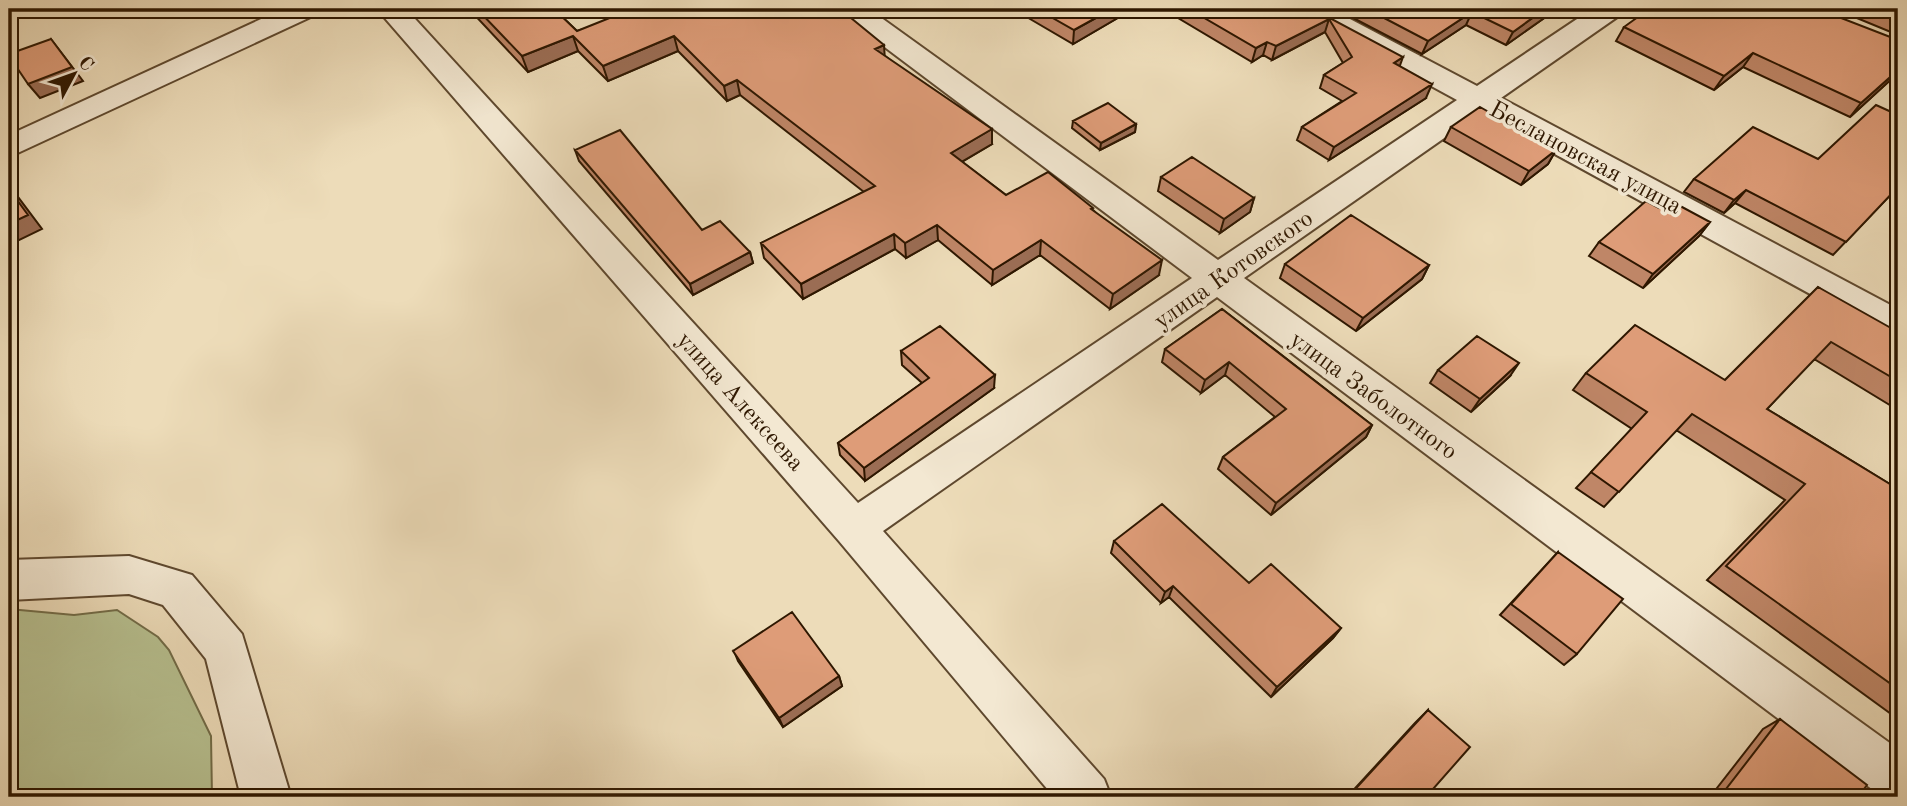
<svg xmlns="http://www.w3.org/2000/svg" width="1907" height="806" font-family="'Old Standard TT',serif">
	<rect width="100%" height="100%" fill="#eddcb9"/>
	<filter id="stains"><feTurbulence type="fractalNoise" baseFrequency=".00286" numOctaves="4"/><feColorMatrix values="0 0 0 0 .2 0 0 0 0 .09 0 0 0 0 .02 0 0 0 .5 -.17"/></filter>
	<radialGradient id="worn" r=".72"><stop offset=".6" stop-color="#630" stop-opacity="0"/><stop offset="1" stop-color="#630" stop-opacity=".3"/></radialGradient>
	<path fill="#b7c090" stroke="#726c48" stroke-width="2" d="M9,609L74,615L117,610L158,637L169,650L211,736L212,797H9Z"/>
	<g fill="none" stroke-linecap="round" stroke-linejoin="round">
		<defs>
			<path id="street" d="M283,9H319L315,15L9,157V135Z
				M377,9H406L858,503L1192,278L842,15L838,9H869L1218,260L1457,100L1301,15L1297,9H1331L1477,86L1592,9H1624L1620,15L1501,98L1898,309V339L1885,335L1480,113L1244,278L1898,749V797L1881,796L1217,297L883,531L1104,779L1111,797H1054L839,541Z
				M129,556L192,575L242,634L291,797H241L206,659L163,605L129,594L9,600V560Z"/>
		</defs>
		<use href="#street" stroke="#5e482e" stroke-width="4"/>
		<use href="#street" fill="#f3e8d2" fill-rule="evenodd"/>
	</g>
	<path fill="#bf8667" stroke="#2e1700" stroke-width="2" d="M469,9H554L577,31L636,13L885,56L992,144L962,162L1006,195L1093,210L1159,275L1110,309L1040,255L992,285L938,240L906,258L895,249L803,299L764,258L761,243L864,192L740,95L727,101L678,51L608,81L578,51L528,72Z
		M1025,9H1133L1073,44L1025,16Z
		M1163,9H1313L1399,66L1426,98L1329,160L1297,140L1302,127L1342,101L1320,88L1324,75L1343,63L1325,32L1272,60L1263,55L1252,62Z
		M1336,9H1557L1506,45L1466,25L1422,54Z
		M1835,9H1898V35Z
		M1624,27L1898,73L1850,117L1743,67L1714,90L1616,41Z
		M1073,121L1136,124L1135,132L1100,150L1072,128Z
		M1451,127L1556,150L1548,164L1521,185L1444,141Z
		M575,150L702,230L750,252L753,263L693,295L579,161Z
		M1818,159L1898,187L1833,255L1735,203L1724,213L1684,192L1694,179Z
		M1161,177L1254,198L1250,212L1220,233L1158,191Z
		M1659,208L1710,222L1699,236L1643,288L1589,256L1599,242Z
		M1285,264L1429,265L1422,279L1356,331L1280,278Z
		M1818,287L1898,343V410L1814,359L1767,409L1898,489V719L1707,580L1785,500L1676,430L1604,507L1576,488L1632,429L1573,390L1586,373L1725,380Z
		M1222,309L1372,425L1366,437L1271,515L1218,469L1223,457L1275,417L1225,375L1201,393L1162,362L1165,349Z
		M901,351L994,388L865,481L840,455L838,443L922,383L902,365Z
		M1438,370L1510,376L1471,412L1430,383Z
		M1114,541L1249,583L1341,628L1333,638L1271,697L1169,597L1161,603L1111,553Z
		M1558,552L1577,654L1564,665L1500,615Z
		M734,651L839,676L842,686L783,727L738,661Z
		M1428,710L1426,797H1347L1415,723Z
		M1780,719L1858,797H1710L1763,729Z"/>
	<path fill="#9b6d54" stroke="#2e1700" stroke-width="2" d="M1112,9H1133L1073,44L1074,30Z
		M1545,9H1557L1506,45L1513,32Z
		M1472,12L1466,25L1422,54L1428,41Z
		M1329,19L1325,32L1272,60L1276,46Z
		M573,36L578,51L528,72L522,56Z
		M674,36L678,51L608,81L603,66Z
		M51,39L83,81L40,98L28,84Z
		M1267,42L1263,55L1252,62L1256,48Z
		M884,45L885,61L875,49Z
		M1753,53L1743,67L1714,90L1724,76Z
		M1403,57L1398,71L1394,63Z
		M1898,70V73L1850,117L1861,103Z
		M737,80L740,95L727,101L724,86Z
		M1432,84L1426,98L1329,160L1334,147Z
		M1136,124L1135,132L1100,150L1101,143Z
		M992,129V144L951,168V153Z
		M1556,150L1548,164L1521,185L1529,171Z
		M9,187L15,193L42,229L9,245Z
		M1746,190L1735,203L1724,213L1734,200Z
		M1254,198L1250,212L1220,233L1224,219Z
		M1710,222L1699,236L1643,288L1653,274Z
		M937,225L938,240L906,258L905,243Z
		M894,234L895,249L803,299L801,284Z
		M1041,240L1040,255L992,285L993,270Z
		M750,252L753,263L693,295L690,284Z
		M1162,260L1159,275L1110,309L1113,294Z
		M1429,265L1422,279L1356,331L1363,318Z
		M1229,362L1225,375L1201,393L1205,380Z
		M1519,363L1510,376L1471,412L1480,399Z
		M995,375L994,388L865,481L864,468Z
		M1372,425L1366,437L1271,515L1276,503Z
		M1173,586L1169,597L1161,603L1165,592Z
		M1341,628L1333,638L1271,697L1277,687Z
		M839,676L842,686L783,727L779,718Z"/>
	<path fill="#de9c78" stroke="#2e1700" stroke-width="2" d="M477,9H554L577,31L632,9L636,13L648,9H840L884,45L875,49L992,129L951,153L1006,195L1048,172L1093,208L1091,209L1162,260L1113,294L1041,240L993,270L937,225L905,243L894,234L801,284L761,243L875,186L737,80L724,86L674,36L603,66L573,36L522,56Z
		M1037,9H1112L1074,30Z
		M1189,9H1313L1403,57L1394,63L1432,84L1334,147L1302,127L1356,93L1324,75L1352,57L1329,19L1276,46L1267,42L1256,48Z
		M1367,9H1545L1513,32L1472,12L1428,41Z
		M1649,9H1818L1898,40V70L1861,103L1753,53L1724,76L1624,27Z
		M1879,9H1898V16Z
		M51,39L72,67L28,84L9,56V54Z
		M1108,103L1136,124L1101,143L1073,121Z
		M1876,105L1898,115V187L1846,242L1746,190L1734,200L1694,179L1753,127L1818,159Z
		M1480,107L1556,150L1529,171L1451,127Z
		M620,130L702,230L720,221L750,252L690,284L575,150Z
		M1192,157L1254,198L1224,219L1161,177Z
		M9,189L28,215L9,224Z
		M1669,200L1710,222L1653,274L1599,242L1646,201L1659,208Z
		M1351,215L1429,265L1363,318L1285,264Z
		M1818,287L1898,332V338L1895,341L1898,343V381L1831,342L1767,409L1898,489V689L1726,566L1805,484L1692,414L1619,492L1591,472L1647,412L1586,373L1635,325L1725,380Z
		M1222,309L1372,425L1276,503L1223,457L1286,409L1229,362L1205,380L1165,349Z
		M940,326L995,375L864,468L838,443L929,378L901,351Z
		M1477,336L1519,363L1480,399L1438,370Z
		M1162,504L1249,583L1271,564L1341,628L1277,687L1173,586L1165,592L1114,541Z
		M1558,552L1623,599L1577,654L1511,604Z
		M792,612L839,676L779,718L733,651Z
		M1428,710L1470,747L1426,797H1348Z
		M1780,719L1867,785L1858,797H1727L1723,793Z"/>
	<g text-anchor="middle" stroke-width="7" stroke-linejoin="round" paint-order="stroke">
		<g font-size="24" fill="#2e1700" stroke="#f3e8d2">
			<text transform="translate(1586 157) rotate(28)" y="8">Беслановская улица</text>
			<text transform="translate(1233 269) rotate(-35)" y="8">улица Котовского</text>
			<text transform="translate(1374 395) rotate(36)" y="8">улица Заболотного</text>
			<text transform="translate(741 401) rotate(48)" y="8">улица Алексеева</text>
		</g>
	</g>
	<rect width="1907" height="806" fill="none" stroke="#eddcb9" stroke-width="35"/>
	<rect x="10" y="10" width="1886" height="785" fill="none" stroke="#2e1700" stroke-width="3.5"/>
	<rect x="18" y="18" width="1872" height="771" fill="none" stroke="#2e1700" stroke-width="2"/>
	<g transform="translate(74 74) rotate(49)" stroke="#f3e8d2" stroke-width="5" paint-order="stroke">
	<path d="M0-5L12 26L0 18L-12 26Z" fill="#2e1700"/>
	<text y="-10" font-size="19" font-weight="bold" text-anchor="middle" fill="#2e1700">С</text>
	</g>
	<rect width="100%" height="100%" filter="url(#stains)"/>
	<rect width="100%" height="100%" fill="url(#worn)"/>
</svg>
